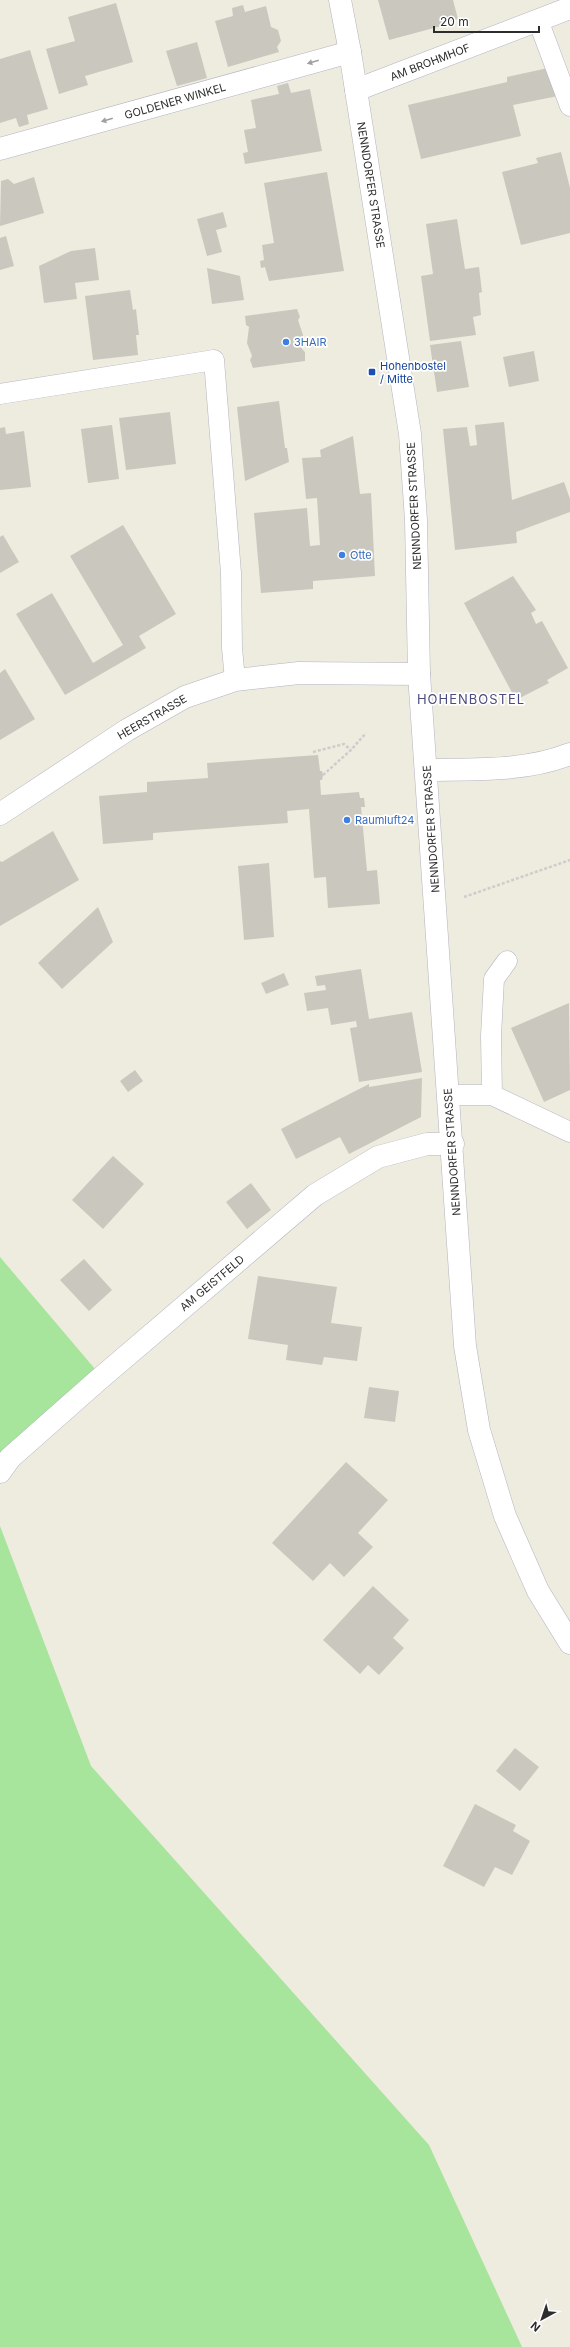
<svg xmlns="http://www.w3.org/2000/svg" width="570" height="2347" font-family="Inter,sans-serif">
	<rect width="100%" height="100%" fill="#eeebdf"/>
	<path fill="#a7e49c" d="M0,1257L95,1369L0,1459Z
		M0,1526L91,1766L429,2145L522,2347H0Z"/>
	<path fill="#cac7bf" d="M378,0H453L458,19L445,23V25L389,40Z
		M116,3L133,62L85,76L88,85L59,94L46,49L75,41L68,17Z
		M243,5L245,12L266,6L271,27L278,30L281,41L277,47L279,52L228,67L215,21L233,16L232,8Z
		M197,42L207,78L177,86L166,51Z
		M30,50L48,109L27,115L29,124L19,127L16,118L0,123V59Z
		M548,68L558,96L513,105L521,136L421,159L408,105L507,82V77Z
		M288,83L291,93L310,89L322,151L245,164L243,153L248,152L244,130L256,128L251,100L279,94L277,86Z
		M561,152L570,188V233L521,245L502,172L538,163L536,158Z
		M327,172L344,271L269,281L265,267L261,268L260,261L264,260L262,245L274,243L264,183Z
		M34,177L44,213L0,226L1,181L8,179L14,184Z
		M223,212L227,227L216,230L222,252L207,256L197,219Z
		M457,219L465,269L479,267L482,292L479,293L481,315L473,317L476,335L430,341L421,276L433,274L426,224Z
		M6,236L14,266L0,270V238Z
		M95,248L99,280L75,283L77,299L44,303L39,266L71,251Z
		M207,268L240,276L244,300L212,304Z
		M130,290L133,310L136,309L139,335H136L138,355L93,360L85,296Z
		M297,309L300,317L298,320L303,335L302,349L305,352V361L253,368L250,360L252,356L247,343L249,327L246,325L245,316Z
		M461,341L469,387L437,392L430,345Z
		M534,351L539,381L509,387L503,357Z
		M279,401L285,448H287L289,462L245,481L237,407Z
		M170,412L176,464L126,470L119,418Z
		M504,422L512,500L564,482L570,499V512L516,532L517,543L455,550L443,429L467,427L470,446L477,445L475,425Z
		M112,425L119,479L88,483L81,429Z
		M5,427L6,434L24,431L31,487L0,490V428Z
		M353,436L360,494L371,493L375,576L313,581V589L261,593L254,513L307,508L310,546L320,545L317,498L306,499L302,458L321,457L320,450Z
		M123,525L176,614L139,636L146,648L65,695L16,614L52,593L93,663L123,645L70,556Z
		M3,535L19,562L0,573V537Z
		M513,576L536,610L531,613L536,624L542,621L568,668L547,680L549,683L516,700L464,603Z
		M5,669L35,719L0,740V673Z
		M318,755L320,771H322L323,775L322,780H320L321,795L359,792L360,798H364L365,807H361L367,871L377,870L380,904L328,908L326,877L314,878L309,809L287,811L288,823L153,833V840L103,844L99,796L147,792V782L208,778L207,763Z
		M53,831L79,880L0,926V861L2,862Z
		M269,863L274,937L244,940L238,866Z
		M98,907L113,942L62,989L38,963Z
		M361,969L369,1019L412,1012L422,1072L359,1082L350,1028L357,1027L356,1021L331,1025L328,1008L307,1011L304,993L326,990L325,985L317,986L315,976Z
		M284,973L289,985L266,994L261,983Z
		M569,1003L570,1090L544,1102L511,1028Z
		M135,1070L143,1081L128,1092L120,1081Z
		M422,1078L421,1117L349,1154L340,1137L296,1159L281,1129L369,1084V1087Z
		M113,1156L144,1184L103,1229L72,1200Z
		M251,1183L271,1210L247,1229L226,1202Z
		M84,1259L112,1290L89,1311L60,1280Z
		M258,1276L337,1287L331,1323L362,1327L357,1361L324,1357L322,1365L286,1360L288,1345L248,1339Z
		M369,1387L399,1391L395,1422L364,1418Z
		M346,1462L388,1500L358,1533L373,1547L344,1577L330,1563L313,1581L272,1543Z
		M373,1586L409,1620L393,1638L404,1648L379,1675L368,1665L360,1674L323,1640Z
		M515,1748L539,1767L520,1791L496,1771Z
		M475,1804L516,1825L513,1831L530,1841L512,1875L495,1867L484,1887L443,1866Z"/>
	<g fill="none" stroke-linecap="round" stroke-linejoin="round">
		<defs>
			<path id="service" d="M538,20L570,106
				M0,394L214,360L231,573L232,648L235,680
				M448,1095H492L570,1132
				M492,1095L491,1036L494,979L507,961"/>
			<path id="minor" d="M356,90L570,8
				M0,149L350,52
				M426,770C473,769 525,772 570,754
				M0,1472L10,1458L96,1382L315,1195L378,1157L427,1144H453"/>
			<path id="tertiary" d="M0,814L127,730L185,697L235,680L299,673L419,674"/>
			<path id="secondary" d="M340,0L350,52L410,434L416,520L419,674L465,1346L479,1430L505,1516L538,1591L570,1643"/>
		</defs>
		<use href="#service" stroke="#b3b3c0" stroke-width="21"/>
		<use href="#minor" stroke="#b3b3c0" stroke-width="23"/>
		<use href="#tertiary" stroke="#b3b3c0" stroke-width="23"/>
		<use href="#secondary" stroke="#b3b3c0" stroke-width="23"/>
		<path stroke="#cdcdcd" stroke-width="2.5" stroke-dasharray="3 2" stroke-linecap="butt" d="M313,752L344,744L351,750
			M323,775L351,750L366,733
			M464,897L570,860"/>
		<use href="#service" stroke="#fff" stroke-width="20"/>
		<use href="#minor" stroke="#fff" stroke-width="22"/>
		<use href="#tertiary" stroke="#fff" stroke-width="22"/>
		<use href="#secondary" stroke="#fff" stroke-width="22"/>
	</g>
	<defs><path id="oneway-solid" d="M-6-.8H1V-3.2L6.5 0L1 3.2V.8H-6Z"/></defs>
	<g fill="#a0a0a0">
		<use href="#oneway-solid" transform="translate(313 62) rotate(164)"/>
		<use href="#oneway-solid" transform="translate(107 120) rotate(164)"/>
	</g>
	<g fill="#3f7fe0" stroke="#fff" stroke-width="1.5">
		<circle cx="286" cy="342" r="4"/>
		<circle cx="342" cy="555" r="4"/>
		<circle cx="347" cy="820" r="4"/>
	</g>
	<rect fill="#1a4fb4" stroke="#fff" stroke-width="1.5" x="368" y="368" width="8" height="8" rx="2"/>
	<g text-anchor="middle" stroke-width="3.5" stroke-linejoin="round" paint-order="stroke">
		<g font-size="11" fill="#2d2d2d" stroke="#fff">
			<text transform="translate(430 62) rotate(-21)" y="4">AM BROHMHOF</text>
			<text transform="translate(175 101) rotate(-16)" y="4">GOLDENER WINKEL</text>
			<text transform="translate(371 185) rotate(81)" y="4">NENNDORFER STRASSE</text>
			<text transform="translate(414 506) rotate(-93)" y="4">NENNDORFER STRASSE</text>
			<text transform="translate(152 717) rotate(-30)" y="4">HEERSTRASSE</text>
			<text transform="translate(431 829) rotate(-94)" y="4">NENNDORFER STRASSE</text>
			<text transform="translate(452 1152) rotate(-94)" y="4">NENNDORFER STRASSE</text>
			<text transform="translate(212 1283) rotate(-40)" y="4">AM GEISTFELD</text>
		</g>
		<g font-size="11" fill="#366cbe" stroke="#fff" text-anchor="start">
			<text x="294" y="346">3HAIR</text>
			<text x="350" y="559">Otte</text>
			<text x="355" y="824">Raumluft24</text>
		</g>
		<g font-size="11" fill="#164399" stroke="#fff" text-anchor="start">
			<text x="380" y="370">Hohenbostel<tspan x="380" dy="13">/ Mitte</tspan></text>
		</g>
		<g font-size="13" letter-spacing="1" fill="#4c4c7e" stroke="#fff">
			<text x="471" y="704">HOHENBOSTEL</text>
		</g>
	</g>
	<g transform="translate(542 2319) rotate(220)" stroke="#ffffff" stroke-width="3" paint-order="stroke">
	<path d="M0-3L7 15L0 10L-7 15Z" fill="#2d2d2d"/>
	<text y="-6" font-size="11" font-weight="bold" text-anchor="middle" fill="#2d2d2d">N</text>
	</g>
	<path d="M434 26v6h105v-6" fill="none" stroke="#2d2d2d" stroke-width="2"/>
	<text x="440" y="26" font-size="12" fill="#2d2d2d" stroke="#ffffff" stroke-width="3" paint-order="stroke">20 m</text>
</svg>
